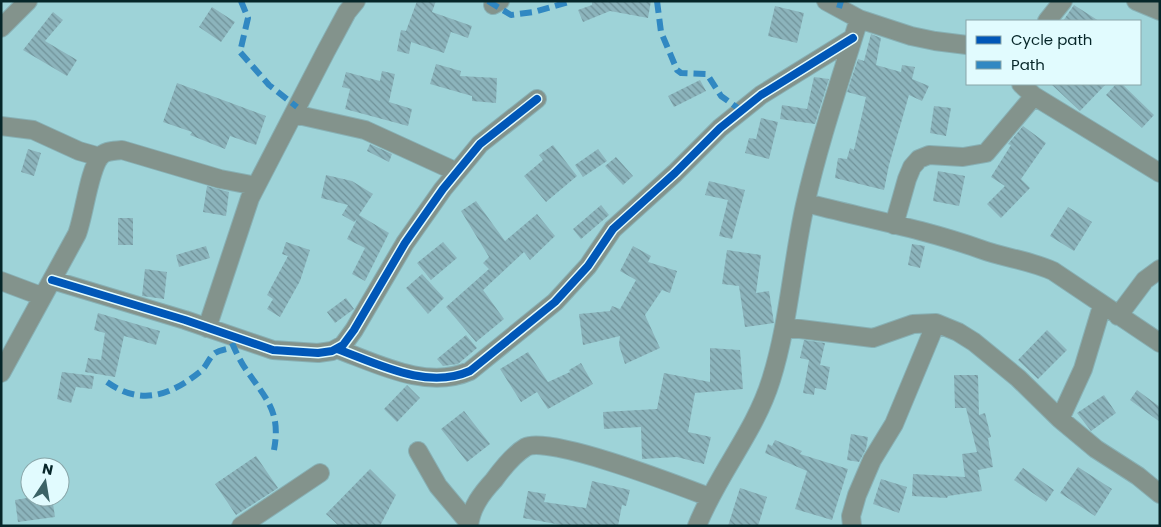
<svg xmlns="http://www.w3.org/2000/svg" width="1161" height="527" font-family="Poppins,sans-serif">
	<defs>
		<pattern id="building-back-hatch" width="6" height="6" patternUnits="userSpaceOnUse" patternTransform="scale(1.25)"><rect width="6" height="6" fill="#8cb4bc"/><path d="M-1 5l2 2M0 0l6 6M5-1l2 2" fill="none" stroke="#709299"/></pattern>
	</defs>
	<rect width="100%" height="100%" fill="#9ed3d8"/>
	<path fill="url(#building-back-hatch)" d="M417,1H436L432,12L472,26L468,38L451,32L444,53L411,42L409,54L397,51L401,30L406,31Z
		M592,1H651L648,18L610,11L583,22L578,10L592,5Z
		M1074,5L1099,21H1063Z
		M775,6L804,13L797,43L768,36Z
		M212,7L235,22L221,42L199,27Z
		M53,12L63,20L45,41L77,60L67,76L23,50Z
		M871,34L881,38L876,65L901,72L902,65L915,67L912,79L929,86L922,101L909,95L889,165L884,190L835,178L838,158L847,159L850,148L854,150L866,97L847,92L858,59L864,61Z
		M436,64L461,71L460,76L497,78L496,103L472,101V96L430,84Z
		M382,71L395,74L389,102L412,109L408,126L345,109L350,89L342,87L346,72L380,81Z
		M814,77L829,79L815,124L780,119L782,105L807,109Z
		M700,80L706,91L674,107L668,96Z
		M177,83L266,116L256,145L230,136L225,149L190,135L192,132L163,122Z
		M1051,84H1106L1080,111Z
		M1116,84H1122L1154,115L1142,128L1106,95Z
		M934,106L951,108L946,136L930,133Z
		M761,118L778,122L769,159L745,153L749,138L756,139Z
		M1023,126L1046,143L1021,179L1030,188L1001,218L987,204L1005,186L991,177L1011,145L1008,144Z
		M370,144L392,154L389,162L367,151Z
		M553,145L577,176L546,202L524,176L543,160L539,155Z
		M28,149L41,153L34,176L21,172Z
		M598,149L607,161L583,177L575,165Z
		M616,157L633,176L623,185L605,166Z
		M938,171L965,176L959,206L933,201Z
		M326,175L352,181L373,194L359,215L389,233L365,281L352,274L365,248L347,239L357,219L354,222L342,215L348,205L321,198Z
		M709,181L745,190L732,239L719,236L728,200L705,195Z
		M207,186L229,192L226,216L203,212Z
		M476,201L505,241L537,214L555,236L530,260L524,252L483,290L504,319L476,342L446,307L489,269L483,263L489,257L461,211Z
		M601,205L609,215L581,239L573,229Z
		M1068,207L1092,222L1074,251L1050,236Z
		M118,218H133V245H118Z
		M286,242L310,250L300,281L280,317L267,309L273,299L267,295L288,256L282,254Z
		M443,242L457,258L431,280L417,263Z
		M912,244L925,246L920,268L908,265Z
		M206,246L210,258L179,267L176,255Z
		M633,246L651,256L648,262L677,271L670,293L662,290L645,315L660,348L625,364L619,345L620,336L583,345L579,314L610,311L612,306L620,309L636,280L620,271Z
		M727,250L761,255L756,293L769,291L774,323L745,327L739,286L722,284Z
		M145,269L167,272L164,299L142,296Z
		M422,274L444,298L428,314L406,288Z
		M346,298L354,309L335,323L327,312Z
		M98,313L160,331L156,345L124,336L115,377L85,372L88,358L101,360L105,333L94,330Z
		M1047,330L1067,350L1038,379L1018,360Z
		M466,335L477,348L458,364L443,366L437,359Z
		M804,340L825,343L820,365L830,367L826,390L815,388L814,395L803,393L809,360L800,358Z
		M710,348L740,350L743,389L695,393L688,432L711,437L704,464L677,457L642,459L641,427L604,429L603,412L657,409L664,373L710,382Z
		M528,352L548,382L570,372L569,370L581,363L593,384L548,409L537,392L521,402L500,369Z
		M62,372L94,376L92,389L76,387L71,403L57,399Z
		M954,375H978L979,415L985,413L991,437L988,438L993,467L978,470L982,491L948,496L947,498L912,496L913,474L965,477L962,454L977,452L966,408H955Z
		M407,385L420,398L397,422L384,409Z
		M1137,390L1160,407V422L1130,400Z
		M1104,395L1116,413L1091,431L1077,413Z
		M464,411L490,444L467,462L441,429Z
		M851,434L868,437L866,449L859,462L847,460Z
		M775,440L802,451L800,454L848,469L832,520L795,509L807,471L765,453L768,444L772,446Z
		M256,456L278,488L236,515L215,484Z
		M1078,467L1112,489L1095,516L1060,493Z
		M1023,468L1054,490L1046,502L1014,480Z
		M370,469L396,495L380,526H339L326,514Z
		M881,479L907,487L899,513L873,504Z
		M592,481L630,490L626,506L622,505L618,526H567L523,518L528,491L546,494L544,502L586,508Z
		M740,488L767,497L758,526H728Z
		M33,497H52L55,517L18,522L15,500Z"/>
	<g fill="none" stroke-linecap="round" stroke-linejoin="round">
		<defs>
			<path id="street" d="M826,1L859,19L911,36L935,41L967,45
				M1136,1L1160,11
				M493,5L500,1
				M1047,21L1063,1
				M1,28L28,1
				M1021,84L1034,96L1160,173
				M294,114L365,130L457,172
				M1,126L33,130L79,151L100,157
				M806,203C864,218 924,229 980,249C1004,258 1029,260 1053,271L1160,343
				M894,225L907,179L912,167L919,159L929,155L963,157L986,153L1034,96
				M52,280L185,320L273,350L318,353L332,351L343,345L354,330L405,243L443,189L480,144L537,99
				M1,281L41,296
				M1118,316L1145,280L1160,269
				M784,327L873,338L913,324L936,323L958,332L974,342L1018,378L1060,419L1096,449L1138,476L1160,494
				M207,328L250,198L326,51L347,12L356,1
				M337,349C378,364 427,390 470,371L555,302L588,266L613,229L675,173L720,128L761,95L853,38
				M1,373L77,234C84,216 89,170 100,157C105,150 114,151 122,150L220,179L256,186
				M1060,419L1083,369L1102,306
				M418,451L438,486L469,523
				M241,526L320,473
				M469,526C471,507 482,493 494,480C502,469 514,454 526,447C549,435 680,486 709,497
				M697,526C717,475 755,432 771,380C789,323 792,263 805,205C819,142 840,81 859,19
				M852,526L851,516L857,495L872,460L894,424L936,323"/>
		</defs>
		<use href="#street" stroke="#88b0b4" stroke-width="20"/>
		<use href="#street" stroke="#83938c" stroke-width="18"/>
		<path stroke="#3188c2" stroke-width="6" stroke-dasharray="12 6" stroke-linecap="butt" d="M241,1L248,18L240,52L269,85L297,107
			M488,1L511,15L534,12L572,1
			M657,1L661,32L677,70L681,73L707,74L721,96L742,111
			M839,8L841,1
			M232,343C236,352 241,363 247,371C267,400 281,412 274,450
			M107,382C141,406 170,396 201,371C207,366 209,357 215,353C220,350 228,349 234,347"/>
		<defs>
			<path id="cycleway" d="M52,280L185,320L273,350L318,353L332,351L343,345L354,330L405,243L443,189L480,144L537,99
				M337,349C378,364 427,390 470,371L555,302L588,266L613,229L675,173L720,128L761,95L853,38"/>
		</defs>
		<use href="#cycleway" stroke="#e1fbfe" stroke-width="11"/>
		<use href="#cycleway" stroke="#0057b8" stroke-width="8"/>
	</g>
	<rect width="1161" height="527" fill="none" stroke="#062629" stroke-width="5"/>
	<rect x="966" y="20" width="175" height="65" fill="#e1fbfe" stroke="#89a6a9"/>
	<rect x="976" y="36" width="25" height="8" fill="#0057b8" stroke="#89a6a9"/>
	<text x="1011" y="45" font-size="15" fill="#062629">Cycle path</text>
	<rect x="976" y="61" width="25" height="8" fill="#3188c2" stroke="#89a6a9"/>
	<text x="1011" y="70" font-size="15" fill="#062629">Path</text>
	<g transform="translate(45 482) rotate(12)"><circle r="24" fill="#e1fbfe" stroke="#89a6a9"/>
	<path d="M0-4L9 19L0 12L-9 19Z" fill="#3b6366"/>
	<text y="-8" font-size="14" font-weight="bold" text-anchor="middle" fill="#062629">N</text>
	</g>
</svg>
